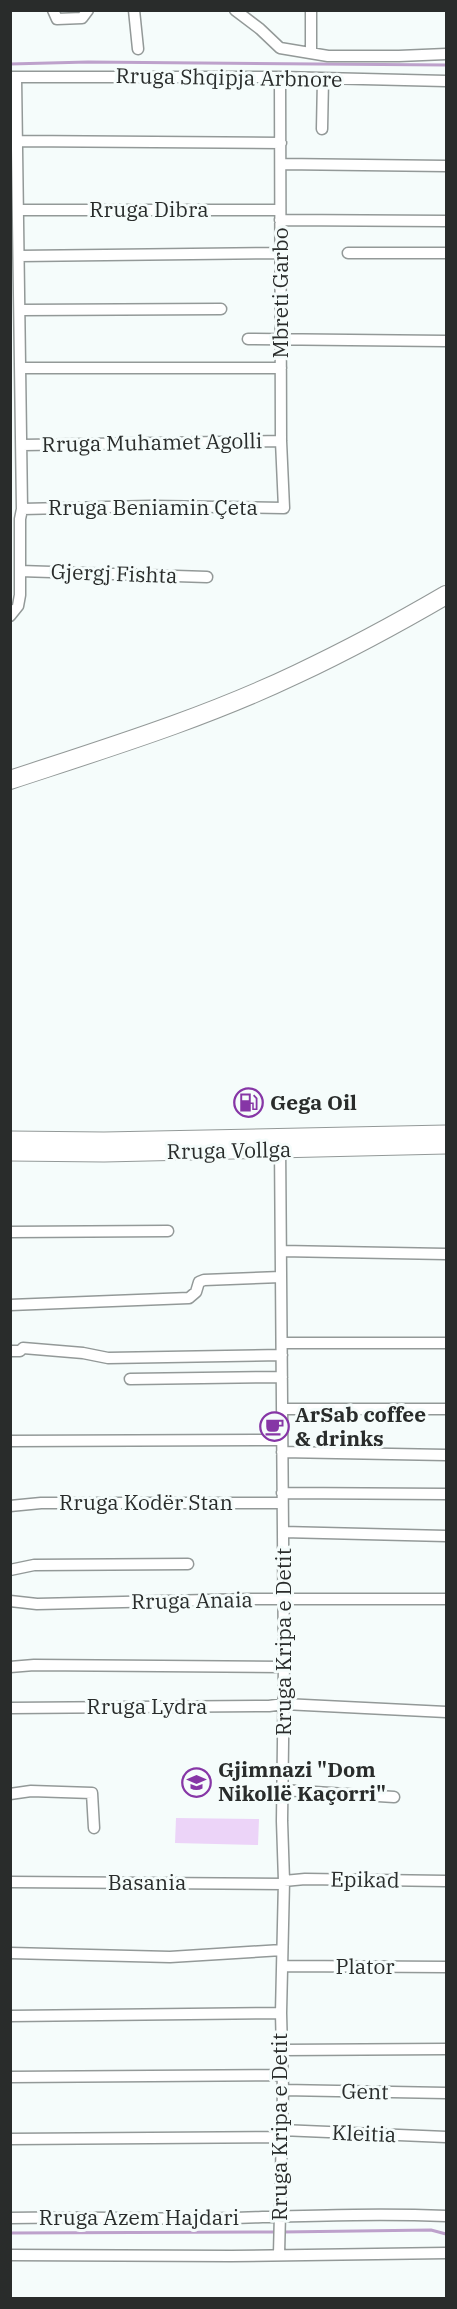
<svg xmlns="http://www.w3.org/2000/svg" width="457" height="2309" font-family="'IBM Plex Serif',serif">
	<rect width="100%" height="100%" fill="#f5fcfb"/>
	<path fill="#ecd4f8" d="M176,1818L259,1819L258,1845L175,1843Z"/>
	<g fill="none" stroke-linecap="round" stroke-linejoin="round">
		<path stroke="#bda1cb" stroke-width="3" d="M10,64L88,62L446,65
			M282,2232L431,2230L446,2234
			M10,2233L276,2232"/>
		<defs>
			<path id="minor" d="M53,10L57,19L82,18L88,10
				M134,10L138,49
				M235,10L260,29L280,48L328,56H399L446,54
				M311,10V53
				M10,77H280L446,81
				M322,129L323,79
				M18,141L281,143
				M281,164L446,166
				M18,210H280
				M280,220L446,221
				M348,253H446
				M19,256L281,253
				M20,310L221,309
				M248,339L446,341
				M20,368H281
				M22,445L281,441
				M22,509L150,506L284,508L281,441L280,77
				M20,571L207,577
				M10,616L18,606L20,595V519L22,509L16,77
				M10,1232L168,1231
				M281,1251L446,1254
				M10,1305L189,1298L196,1292L199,1282L204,1280L281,1277
				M282,1343H446
				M10,1351H20L23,1348L83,1353L108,1358L282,1355
				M130,1379L282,1377
				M282,1409H446
				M10,1441L282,1440
				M282,1452L446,1455
				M282,1493L446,1494
				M10,1506L41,1503H282
				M283,1532L446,1536
				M10,1570L34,1565L188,1564
				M10,1601L37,1604L251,1599H446
				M10,1667L34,1665L284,1667
				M10,1708L269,1706L284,1704L446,1712
				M283,1790L394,1797
				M10,1794L31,1791L92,1793L94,1828
				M284,1881L305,1879L446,1881
				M10,1882L284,1884
				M10,1953L170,1957L282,1950
				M284,1966L446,1967
				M10,2016L281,2013
				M281,2050L446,2049
				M10,2077L282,2075
				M283,2090L446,2093
				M281,2130L446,2137
				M10,2139L282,2137
				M10,2218C84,2216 157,2220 231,2218C303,2216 374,2213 446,2216
				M279,2254L283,2090L281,2013L284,1881L282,1821L284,1664L280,1143
				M10,2255L231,2256L446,2253"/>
			<path id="secondary" d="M10,1139L104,1140L446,1133
				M10,1153L104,1154L446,1146"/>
			<path id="trunk" d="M10,780C107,748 205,718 297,674C348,650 398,623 446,595"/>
		</defs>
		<use href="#minor" stroke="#939998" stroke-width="13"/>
		<use href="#secondary" stroke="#939998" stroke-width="17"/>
		<use href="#trunk" stroke="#939998" stroke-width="20"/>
		<use href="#minor" stroke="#fff" stroke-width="10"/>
		<use href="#secondary" stroke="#fff" stroke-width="15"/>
		<use href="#trunk" stroke="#fff" stroke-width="18"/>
	</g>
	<defs>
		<symbol id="fuel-ring" viewBox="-11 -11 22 22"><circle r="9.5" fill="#f5fcfb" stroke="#8636a6" stroke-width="1.5"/><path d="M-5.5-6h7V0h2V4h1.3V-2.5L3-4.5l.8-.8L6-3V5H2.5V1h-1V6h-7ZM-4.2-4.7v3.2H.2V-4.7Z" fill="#8636a6"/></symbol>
		<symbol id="cafe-ring" viewBox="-11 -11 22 22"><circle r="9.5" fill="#f5fcfb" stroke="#8636a6" stroke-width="1.5"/><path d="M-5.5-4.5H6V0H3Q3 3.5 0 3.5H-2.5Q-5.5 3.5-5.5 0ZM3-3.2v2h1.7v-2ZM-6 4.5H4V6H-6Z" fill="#8636a6"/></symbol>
		<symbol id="school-ring" viewBox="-11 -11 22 22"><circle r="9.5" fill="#f5fcfb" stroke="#8636a6" stroke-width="1.5"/><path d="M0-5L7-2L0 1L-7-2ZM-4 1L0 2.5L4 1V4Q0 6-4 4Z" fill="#8636a6"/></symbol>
	</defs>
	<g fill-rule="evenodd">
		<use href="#fuel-ring" x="232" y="1086" width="33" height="33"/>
		<use href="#cafe-ring" x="258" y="1410" width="33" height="33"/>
		<use href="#school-ring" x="180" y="1766" width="33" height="33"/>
	</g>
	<g text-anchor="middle" stroke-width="6" stroke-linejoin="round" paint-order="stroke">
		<g font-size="21" fill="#292c2b" stroke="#f5fcfb">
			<text transform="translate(229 78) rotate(1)" y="7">Rruga Shqipja Arbnore</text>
			<text x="149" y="217">Rruga Dibra</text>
			<text transform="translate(281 293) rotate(-90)" y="7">Mbreti Garbo</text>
			<text transform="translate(152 443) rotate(-1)" y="7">Rruga Muhamet Agolli</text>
			<text x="153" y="515">Rruga Beniamin Çeta</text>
			<text transform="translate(114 574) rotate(2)" y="7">Gjergj Fishta</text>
			<text transform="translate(229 1151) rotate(-1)" y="7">Rruga Vollga</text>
			<text x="146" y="1510">Rruga Kodër Stan</text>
			<text transform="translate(192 1601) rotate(-1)" y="7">Rruga Anaia</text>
			<text transform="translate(284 1642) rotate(-90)" y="7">Rruga Kripa e Detit</text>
			<text x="147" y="1714">Rruga Lydra</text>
			<text transform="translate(365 1880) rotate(1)" y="7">Epikad</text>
			<text x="147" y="1890">Basania</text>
			<text x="365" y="1974">Plator</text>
			<text transform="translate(365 2092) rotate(1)" y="7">Gent</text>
			<text transform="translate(280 2127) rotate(-90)" y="7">Rruga Kripa e Detit</text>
			<text transform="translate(364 2134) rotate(2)" y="7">Kleitia</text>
			<text x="139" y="2225">Rruga Azem Hajdari</text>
		</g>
		<g font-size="21" font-weight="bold" fill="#292c2b" stroke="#f5fcfb" text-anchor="start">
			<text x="270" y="1110">Gega Oil</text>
			<text x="295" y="1422">ArSab coffee<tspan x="295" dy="24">&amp; drinks</tspan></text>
			<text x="218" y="1777">Gjimnazi "Dom<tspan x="218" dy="24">Nikollë Kaçorri"</tspan></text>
		</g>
	</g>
	<rect width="457" height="2309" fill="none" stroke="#292c2b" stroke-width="24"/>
</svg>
